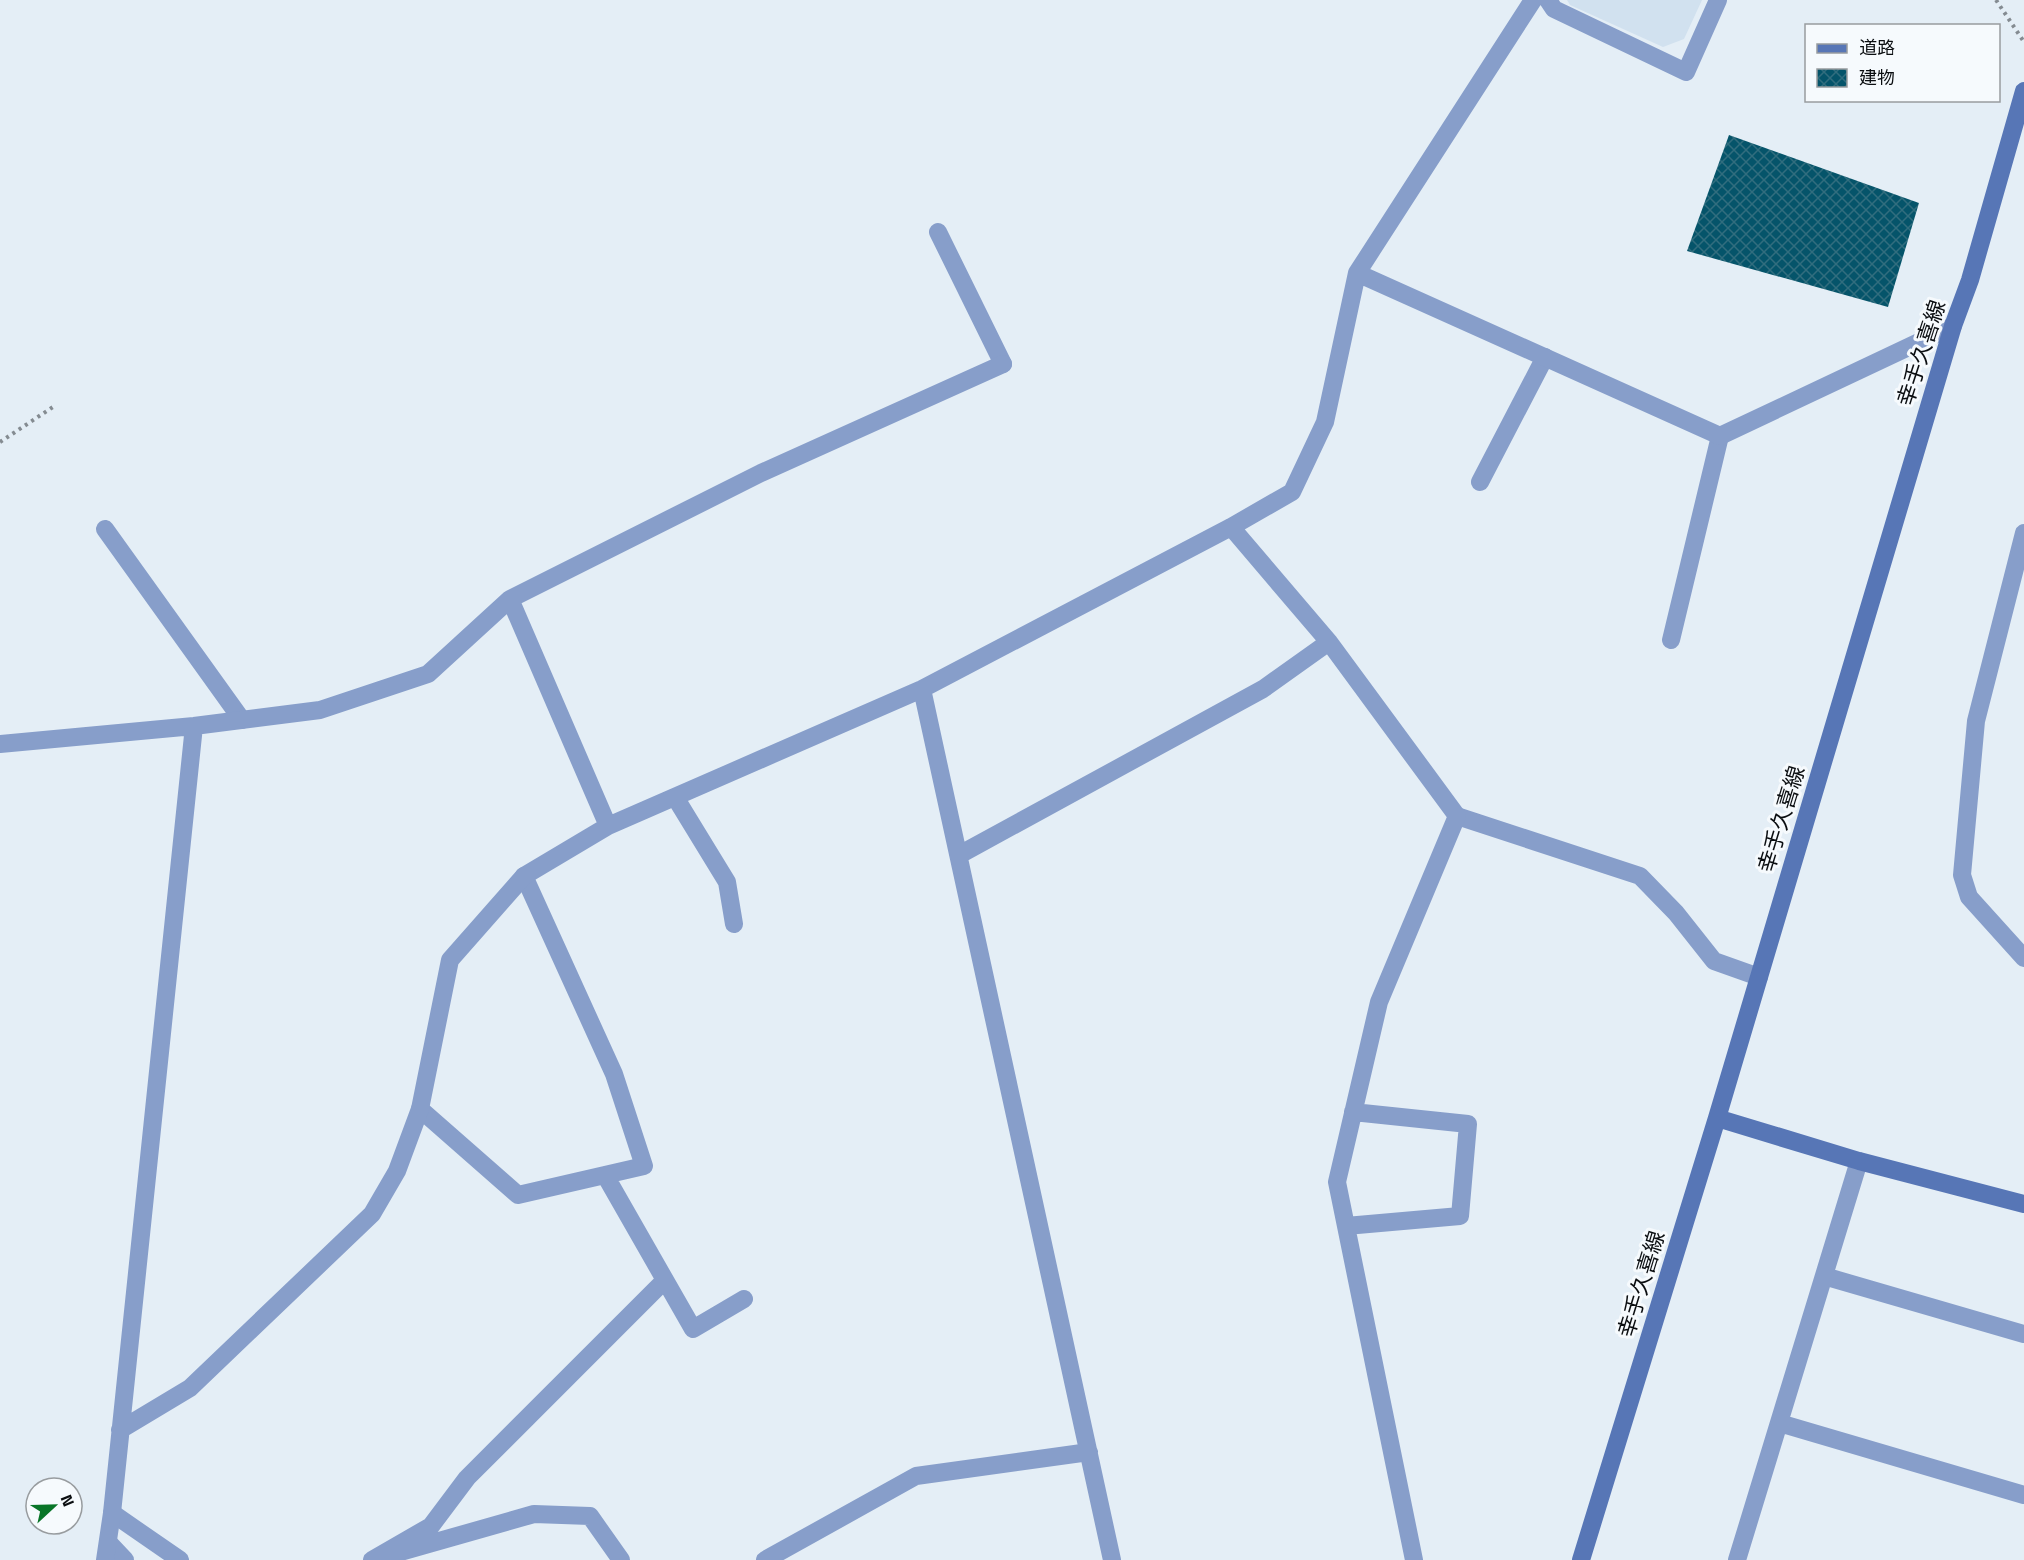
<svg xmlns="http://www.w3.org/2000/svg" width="2024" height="1560" font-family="'Titillium Web','Noto Sans JP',sans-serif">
	<defs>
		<pattern id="building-cross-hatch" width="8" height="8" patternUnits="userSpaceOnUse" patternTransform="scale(1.5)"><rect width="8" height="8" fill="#05546a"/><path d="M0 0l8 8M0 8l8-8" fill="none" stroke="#316d7e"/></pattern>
	</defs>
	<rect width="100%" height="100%" fill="#e4eef6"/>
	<path fill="#d1e1ef" d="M1567,0H1702L1684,39L1663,47L1570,5Z"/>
	<path fill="url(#building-cross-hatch)" d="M1729,135L1919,203L1888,307L1687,251Z"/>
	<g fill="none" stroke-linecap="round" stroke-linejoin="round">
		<path stroke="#848b91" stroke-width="4" stroke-dasharray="3 4.5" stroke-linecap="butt" d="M1996,0L2024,42
			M0,442L56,405"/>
		<path stroke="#879eca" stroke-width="18" d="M938,232L1003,364
			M1480,482L1545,357
			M105,529L242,720
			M1671,640L1720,436
			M1457,816L1640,876L1676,913L1714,961L1759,977
			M420,1109L518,1195L644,1166L614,1074L524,876
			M605,1175L693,1329L744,1299
			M112,1513L180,1560
			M108,1542L125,1560
			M397,1553L534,1514L590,1516L621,1560
			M372,1560L431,1526L467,1478L665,1280"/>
		<path stroke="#879eca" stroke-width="18" d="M1548,0L1554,9L1686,72L1718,0
			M1357,273L1720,436L1953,326
			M1231,527L1329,642L1457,816L1379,1002L1337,1182L1414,1560
			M2024,533L1976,721L1962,875L1969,897L2024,958
			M510,599L608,826L922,689L1231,527L1292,492L1325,422L1357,273L1533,0
			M922,689L1112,1560
			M0,744L194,726L320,710L428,674L510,599L761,473L1003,364
			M675,797L727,882L734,924
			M959,855L1263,689L1329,642
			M1346,1226L1460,1216L1468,1124L1353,1112
			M1824,1276L2024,1334
			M1779,1423L2024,1495
			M120,1430L190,1388L372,1214L397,1171L420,1109L450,960L524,876L608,826
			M105,1560L112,1513L194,726
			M765,1560L916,1476L1089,1452
			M1737,1560L1859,1161"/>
		<path stroke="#5776b6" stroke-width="18" d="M1717,1118L1859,1161L2024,1204
			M1581,1560L1717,1118L1953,326L1970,280L2024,91"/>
	</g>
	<g text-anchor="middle" stroke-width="6" stroke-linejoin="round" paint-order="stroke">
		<g font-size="22" fill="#0b0e11" stroke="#f6fafd">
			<text transform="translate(1921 353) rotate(-72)" y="8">幸手久喜線</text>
			<text transform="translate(1781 819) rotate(-73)" y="8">幸手久喜線</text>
			<text transform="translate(1641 1284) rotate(-73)" y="8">幸手久喜線</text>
		</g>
	</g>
	<rect x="1805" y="24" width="195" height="78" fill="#f6fafd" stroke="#989c9f" stroke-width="1.5"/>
	<rect x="1817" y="44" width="30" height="9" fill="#5776b6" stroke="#989c9f" stroke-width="1.5"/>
	<text x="1859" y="54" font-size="18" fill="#0b0e11">道路</text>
	<rect x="1817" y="69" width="30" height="18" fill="url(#building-cross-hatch)" stroke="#989c9f" stroke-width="1.5"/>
	<text x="1859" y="84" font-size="18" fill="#0b0e11">建物</text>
	<g transform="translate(54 1506) rotate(68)"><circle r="28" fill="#f6fafd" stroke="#989c9f" stroke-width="1.5"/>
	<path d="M0-4.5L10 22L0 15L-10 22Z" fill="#087528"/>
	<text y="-9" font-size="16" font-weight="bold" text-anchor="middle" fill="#0b0e11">N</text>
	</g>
</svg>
